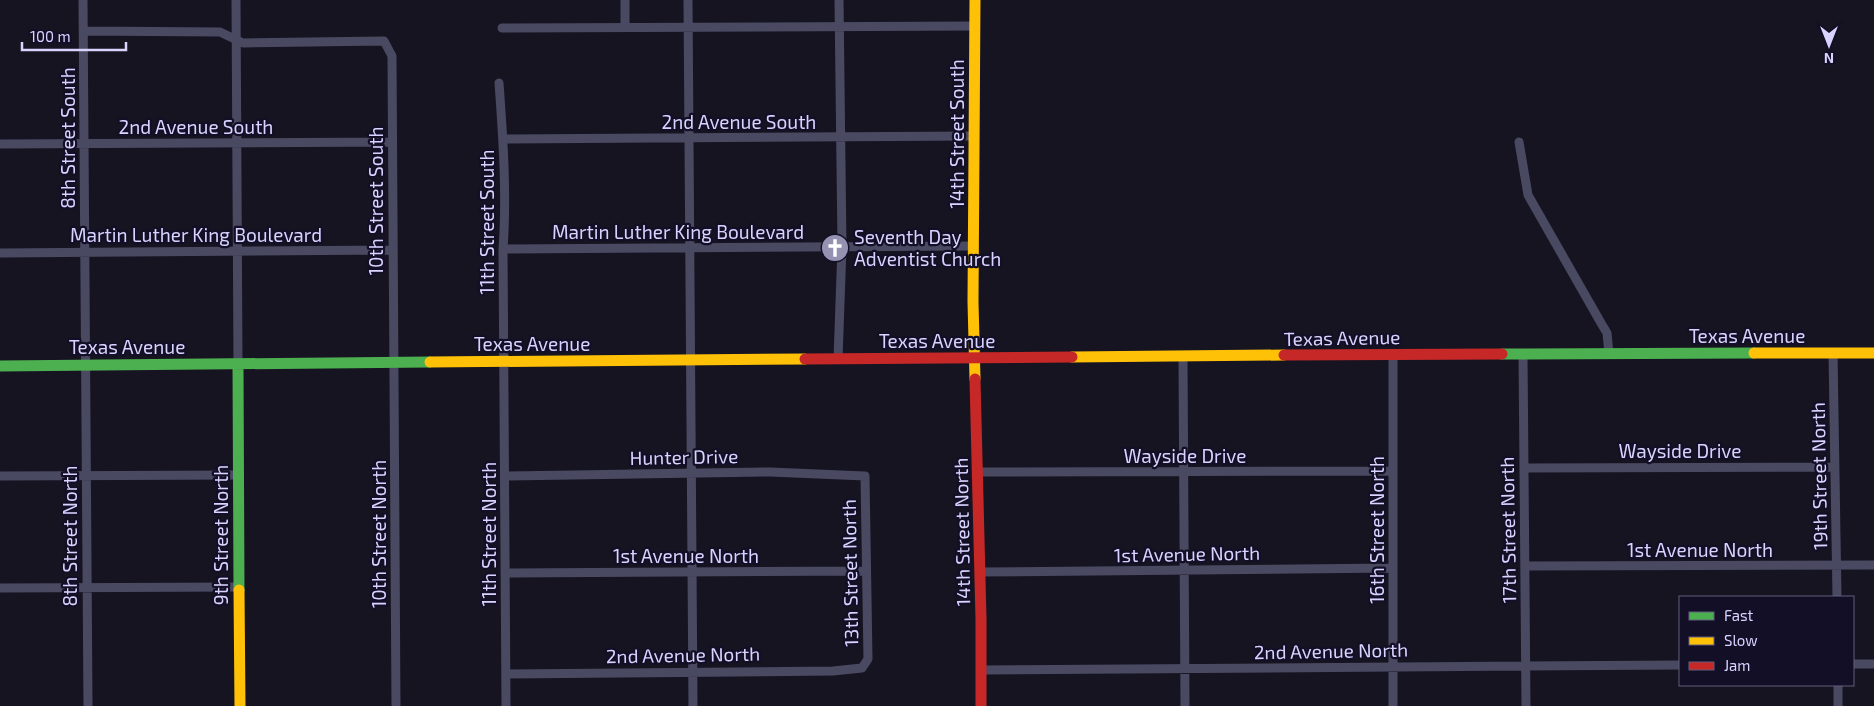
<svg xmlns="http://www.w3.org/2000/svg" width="1874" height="706" font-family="'Exo 2',sans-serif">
	<rect width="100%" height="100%" fill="#161421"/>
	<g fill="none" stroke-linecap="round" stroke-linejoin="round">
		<path stroke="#4a4962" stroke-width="9" d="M83,0L88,706
			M236,0L238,364
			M625,0V27
			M688,0L693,706
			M502,28L975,26
			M84,31L220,32L243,43L384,41L392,56L396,706
			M499,83C503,138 507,194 503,249L506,706
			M503,139L974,136
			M1519,142L1528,195L1601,323L1607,333L1609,354
			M0,144L392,142
			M503,249L974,246
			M0,253L393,250
			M1833,353L1837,597
			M1393,354V706
			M1523,354L1526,706
			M1183,357L1185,706
			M838,359L842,247L839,0
			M1524,468L1835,467
			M978,472L1393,471
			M0,476L238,475
			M505,476L770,472L865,476L868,659L862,668L833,671L506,674
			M1525,566L1874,565
			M980,572L1393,568
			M505,573L866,571
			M0,588L239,587
			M1853,664H1874
			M981,670L1680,665
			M1838,685V706"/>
		<path stroke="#4caf50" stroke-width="11" d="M1502,354L1754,353
			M238,364L239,590
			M0,366L430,362"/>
		<path stroke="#ffc107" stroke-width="11" d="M1754,353H1874
			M1072,357L1284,355
			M430,362L805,359
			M975,379L973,302L975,0
			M239,590L240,706"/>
		<path stroke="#c62828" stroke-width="11" d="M1284,355L1502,354
			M805,359L1072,357
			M975,379L981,619V706"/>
	</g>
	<defs>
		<symbol id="church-disc" viewBox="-11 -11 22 22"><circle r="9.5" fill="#9591b1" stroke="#130f26"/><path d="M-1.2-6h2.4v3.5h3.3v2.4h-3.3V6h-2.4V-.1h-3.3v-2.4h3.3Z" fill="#fff"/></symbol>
	</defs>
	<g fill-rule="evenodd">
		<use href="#church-disc" x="819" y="232" width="32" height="32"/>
	</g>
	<g text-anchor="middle" stroke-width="4.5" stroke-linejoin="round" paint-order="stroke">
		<g font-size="19" fill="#d9d4ff" stroke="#130f26">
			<text x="739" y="129">2nd Avenue South</text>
			<text x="196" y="134">2nd Avenue South</text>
			<text transform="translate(957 134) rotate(-90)" y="7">14th Street South</text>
			<text transform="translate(68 138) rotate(-90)" y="7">8th Street South</text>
			<text transform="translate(376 201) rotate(-90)" y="7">10th Street South</text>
			<text transform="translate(487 222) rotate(-90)" y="7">11th Street South</text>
			<text x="678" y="239">Martin Luther King Boulevard</text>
			<text x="196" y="242">Martin Luther King Boulevard</text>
			<text x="1747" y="343">Texas Avenue</text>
			<text transform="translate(1342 338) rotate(-1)" y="7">Texas Avenue</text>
			<text x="937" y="348">Texas Avenue</text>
			<text x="532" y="351">Texas Avenue</text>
			<text x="127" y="354">Texas Avenue</text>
			<text x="1680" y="458">Wayside Drive</text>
			<text x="1185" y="463">Wayside Drive</text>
			<text transform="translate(684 457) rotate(-1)" y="7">Hunter Drive</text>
			<text transform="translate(1819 476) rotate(-91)" y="7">19th Street North</text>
			<text transform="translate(1377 530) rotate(-90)" y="7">16th Street North</text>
			<text transform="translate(1508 530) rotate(-91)" y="7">17th Street North</text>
			<text transform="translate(962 532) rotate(-91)" y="7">14th Street North</text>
			<text transform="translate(379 534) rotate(-90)" y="7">10th Street North</text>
			<text transform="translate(489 534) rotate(-90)" y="7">11th Street North</text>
			<text transform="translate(221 535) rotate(-90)" y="7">9th Street North</text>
			<text transform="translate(70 536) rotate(-90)" y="7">8th Street North</text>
			<text x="1700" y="557">1st Avenue North</text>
			<text transform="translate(1187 554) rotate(-1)" y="7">1st Avenue North</text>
			<text x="686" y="563">1st Avenue North</text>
			<text transform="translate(850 573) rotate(-91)" y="7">13th Street North</text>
			<text transform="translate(1331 651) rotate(-1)" y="7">2nd Avenue North</text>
			<text transform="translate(683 655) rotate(-1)" y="7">2nd Avenue North</text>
		</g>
		<g font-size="19" fill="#d9d4ff" stroke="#130f26" text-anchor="start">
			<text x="854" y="244">Seventh Day<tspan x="854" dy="22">Adventist Church</tspan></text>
		</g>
	</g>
	<rect x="1679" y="596" width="175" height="90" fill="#130f26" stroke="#625e7d"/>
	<rect x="1689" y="612" width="25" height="8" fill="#4caf50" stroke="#625e7d"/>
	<text x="1724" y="621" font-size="15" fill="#d9d4ff">Fast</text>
	<rect x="1689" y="637" width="25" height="8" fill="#ffc107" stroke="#625e7d"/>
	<text x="1724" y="646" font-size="15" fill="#d9d4ff">Slow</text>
	<rect x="1689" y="662" width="25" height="8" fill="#c62828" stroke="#625e7d"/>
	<text x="1724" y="671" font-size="15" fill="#d9d4ff">Jam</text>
	<g transform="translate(1829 45) rotate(180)" stroke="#130f26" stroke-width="4" paint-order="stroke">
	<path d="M0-4L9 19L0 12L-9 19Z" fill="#d9d4ff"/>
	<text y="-8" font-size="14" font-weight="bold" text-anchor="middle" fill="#d9d4ff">N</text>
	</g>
	<path d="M22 42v8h104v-8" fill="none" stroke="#d9d4ff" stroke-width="2.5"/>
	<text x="30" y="42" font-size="15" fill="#d9d4ff" stroke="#130f26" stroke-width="4" paint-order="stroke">100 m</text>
</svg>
